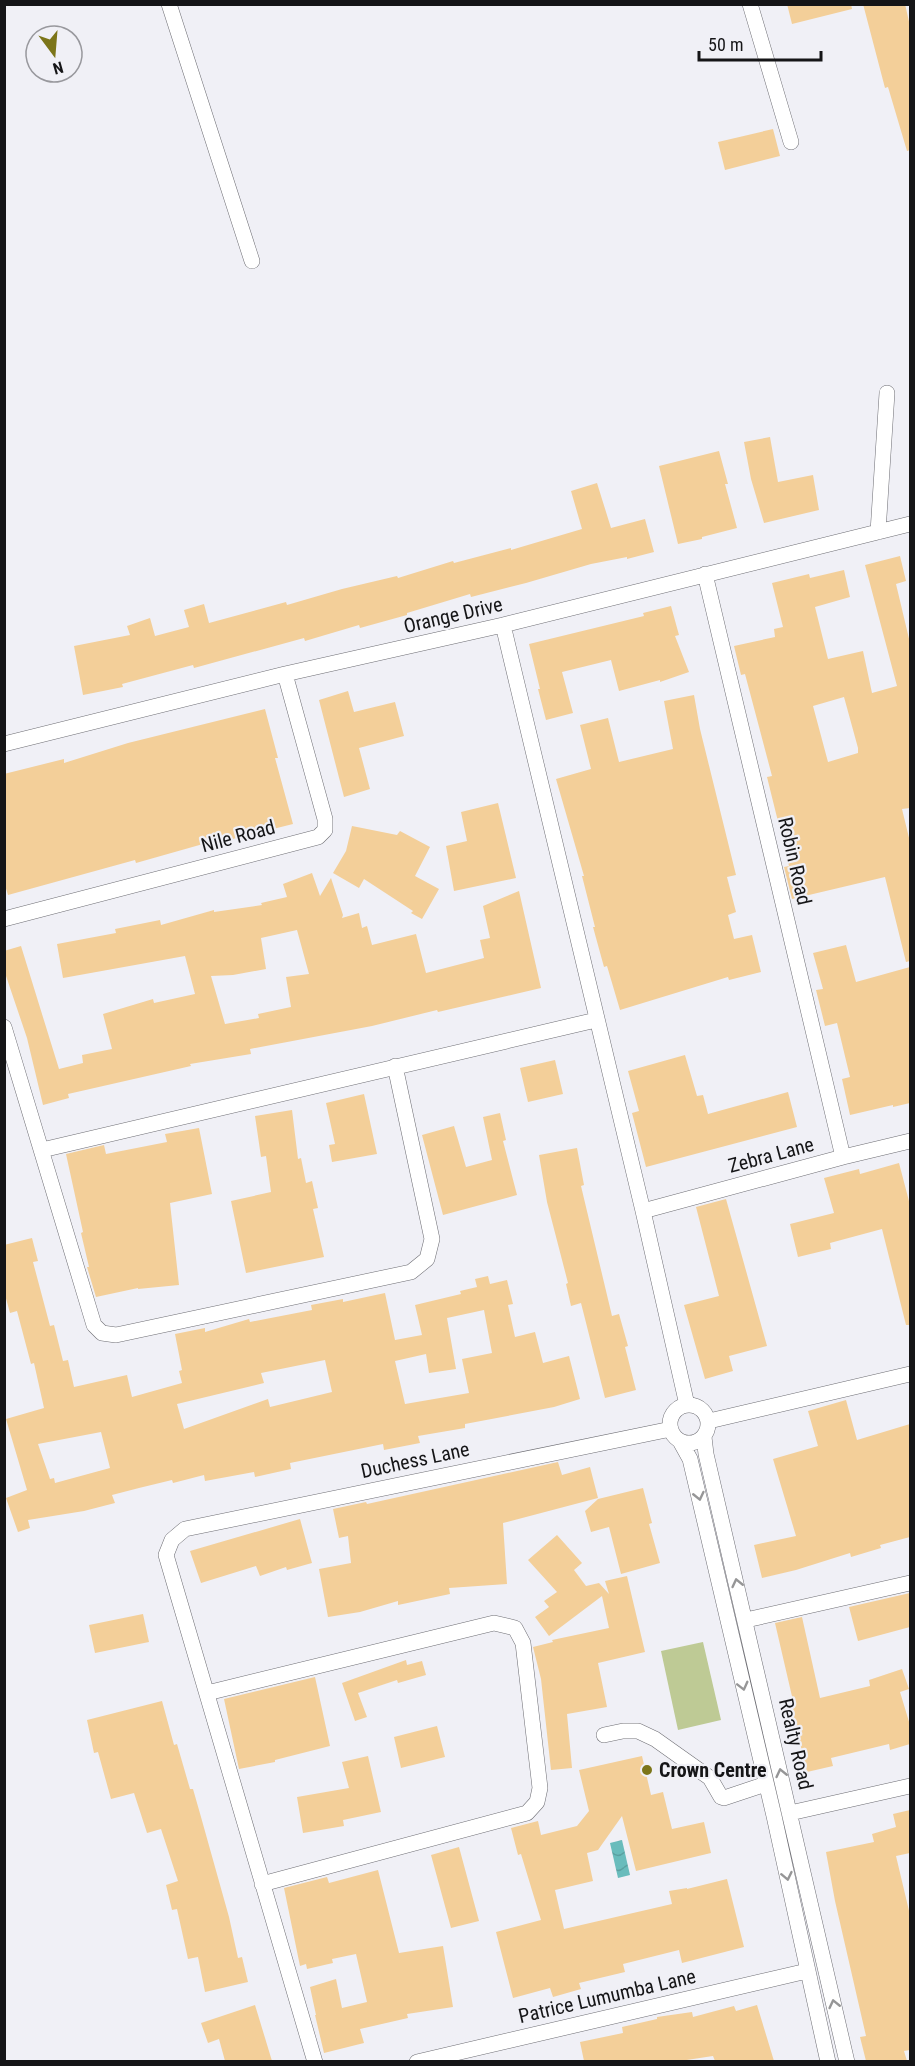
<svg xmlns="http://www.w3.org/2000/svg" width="915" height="2066" font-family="'Roboto Condensed',sans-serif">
	<defs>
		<pattern id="water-waves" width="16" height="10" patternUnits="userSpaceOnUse" patternTransform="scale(1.5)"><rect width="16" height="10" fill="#69bcbc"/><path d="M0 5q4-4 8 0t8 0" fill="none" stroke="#5aa1a1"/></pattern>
	</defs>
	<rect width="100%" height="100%" fill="#f0f0f6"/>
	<path fill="#beca95" d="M703,1642L721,1720L678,1730L661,1651Z"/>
	<path fill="url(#water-waves)" d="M622,1840L630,1875L618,1878L610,1843Z"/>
	<path fill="#f3cf99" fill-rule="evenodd" d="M787,4H851L852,9L792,24Z
		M863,4H905L910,26V150L907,151L888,87L885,88Z
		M773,129L780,156L725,170L718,142Z
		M770,437L778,482L813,475L819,510L764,523L751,479L744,442Z
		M719,451L728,484H725L737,528L702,537V539L678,544L659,466Z
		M597,483L611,528L645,519L654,552L627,559V557L591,564L526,583L471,597L470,594L407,613V615L360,628L359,625L305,641L304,638L194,668L193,665L122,684L123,687L83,695L74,646L130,635L127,626L150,618L155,636L189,627L184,610L204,604L209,623L286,602L287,605L342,589L397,576L398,578L453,561L454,563L511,548V550L582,529L571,491Z
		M900,556L906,581L896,584L910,643V808L902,809L910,842V961L906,962L885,877L792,899L784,867L789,866L767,777L772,776L745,674L741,675L734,646L775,637L774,629L783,627L772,583L809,574L810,578L844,570L850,597L815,607L828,659L863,651L872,693L897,686L865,565ZM844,697L858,748V753L828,762L813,706Z
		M671,606L679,635L675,636L689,672L660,682V680L619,691L611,660L562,672L573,713L546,720L538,689H540L529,644L644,616L643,613Z
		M348,691L354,712L395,702L404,736L359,748L370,789L344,797L319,700Z
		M694,695L700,729L736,875L727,877L736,912L728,915L734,939L752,935L761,972L729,980L728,977L620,1010L607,966L604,967L593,927H595L582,876H584L556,779L591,769L580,725L608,718L619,762L673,749L664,701Z
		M265,709L278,758H275L293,824L204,846L203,844L136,863L135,860L8,895L4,882V774L64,759V763L128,743Z
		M498,803L516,878L454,891L446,846L467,841L461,812Z
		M352,826L397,835L400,831L430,847L415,876L439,889L422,919L411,913L413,911L364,879L359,888L333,873L346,851Z
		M312,873L320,896L331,878L343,915L342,918L359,913L362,928L367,926L372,945L416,934L426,973L484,958L480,940L490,938L483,906L519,891L541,988L438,1012L437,1010L372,1026L250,1049L251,1054L190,1064L191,1066L68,1094L69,1098L43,1105L27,1038L4,970V951L21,946L59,1069L83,1063L82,1055L112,1049L103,1014L153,999L154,1003L195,994L185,956L63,978L57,944L116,933L115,929L160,920L161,925L214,910V912L262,905L261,903L287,897L283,884ZM297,930L309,974L286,977L291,1007L258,1014L259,1018L225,1024L211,976L233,975L266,969L261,938Z
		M846,945L856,982L910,967V1103L893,1107V1105L850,1115L842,1079L850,1077L837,1023L825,1026L816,990L823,989L813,953Z
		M685,1055L697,1096L703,1095L708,1114L788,1092L797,1127L646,1167L632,1113L639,1111L628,1071Z
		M555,1060L563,1094L528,1102L520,1068Z
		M364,1094L377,1154L332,1162L329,1145L335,1144L326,1103Z
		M292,1110L298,1159L301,1158L306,1183L312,1181L318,1208L313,1209L324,1257L246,1273L231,1201L271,1192L266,1156L261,1157L255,1116Z
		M500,1113L506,1140L503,1141L517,1195L443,1215L422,1135L454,1126L466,1167L492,1160L483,1117Z
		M199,1128L212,1194L170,1203L179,1285L138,1289V1288L96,1297L87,1267H89L81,1233L83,1232L66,1154L104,1145L106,1154L167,1142L165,1134Z
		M577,1148L584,1185L581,1186L612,1316L619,1314L628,1346L625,1347L636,1390L605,1398L581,1303L571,1306L566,1284L568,1283L547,1202L539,1155Z
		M899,1163L910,1205V1325H906L882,1229L830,1243L831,1249L798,1257L790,1224L834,1213L824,1178L859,1169L860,1174Z
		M726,1199L767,1346L729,1356L733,1371L705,1379L684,1305L719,1296L696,1207Z
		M32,1238L38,1261L33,1262L50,1326L54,1325L63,1361L68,1360L74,1387L127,1375L132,1397L182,1383L179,1371L182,1370L175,1334L205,1328V1332L249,1319L250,1322L312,1310L311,1305L343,1299V1302L385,1293L395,1340L422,1335L415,1305L461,1294L460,1291L477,1287L475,1279L488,1276L490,1284L507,1280L513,1304L508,1305L515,1337L535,1332L543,1363L569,1356L580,1399L554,1407L465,1424V1428L418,1436L420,1443L384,1450L383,1444L290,1463L291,1469L255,1477L254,1472L205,1481L204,1475L173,1483L172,1480L139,1488L112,1495L115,1503L84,1511L28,1520L30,1528L18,1532L6,1498L27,1490L6,1419L44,1408L34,1363L31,1364L17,1311L10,1313L4,1291V1245ZM484,1310L492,1353L462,1359L469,1393L405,1404L395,1361L426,1354L429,1373L456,1369L447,1318ZM325,1360L332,1392L270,1407L268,1399L184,1429L177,1404L264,1383L261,1373ZM101,1432L110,1468L55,1483L54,1478L50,1479L38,1444Z
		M846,1400L857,1440L910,1424V1537L880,1545L881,1548L851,1557L850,1553L796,1570L762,1578L754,1545L796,1536L773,1459L818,1446L808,1411Z
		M558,1462L562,1475L590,1467L598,1498L503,1523L507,1584L449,1588L450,1594L398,1605V1601L360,1612L328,1617L319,1569L351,1563L348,1536L339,1538L333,1509L366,1502L367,1504Z
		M643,1488L652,1523L649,1524L660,1563L621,1574L609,1527L591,1532L585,1511L598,1499Z
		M300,1519L312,1563L287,1570L286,1567L260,1576L256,1566L201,1583L190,1551Z
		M557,1535L582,1563L574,1570L586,1586L599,1583L609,1594L605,1581L627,1576L645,1652L598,1663L607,1707L567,1714L572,1768L551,1770L541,1679L533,1647L553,1642L552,1640L609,1628L602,1596L549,1636L535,1617L549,1607L544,1601L557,1592L528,1560Z
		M910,1593V1627L858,1641L849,1607Z
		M143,1614L149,1642L95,1653L89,1625Z
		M802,1617L820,1698L870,1686L869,1680L902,1669L909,1689L900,1692L910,1725V1744L890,1750L889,1744L831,1758L833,1766L807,1772L791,1706L794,1705L775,1623Z
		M406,1660L407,1665L422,1661L426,1675L398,1683L397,1680L358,1693L367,1717L355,1721L342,1683Z
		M315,1677L330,1746L275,1760V1762L239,1769L224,1699Z
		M162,1701L174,1745L177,1744L190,1789H193L201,1817L229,1917L238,1958L242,1957L248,1982L205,1992L198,1957L188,1959L177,1909L172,1910L166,1885L178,1881L161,1829L147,1833L134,1793L111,1799L98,1752L94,1753L87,1720Z
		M437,1726L445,1757L401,1768L394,1737Z
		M368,1756L381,1812L343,1820L344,1826L303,1833L297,1797L349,1788L342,1762Z
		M642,1756L651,1795L663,1792L672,1829L704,1822L711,1853L636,1871L622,1816L598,1850L587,1853L593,1881L555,1890L564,1929L672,1904L669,1891L687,1888V1889L727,1879L744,1947L682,1963L679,1950L623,1964L625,1972L579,1983L581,1989L553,1997L550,1988L513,1998L496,1932L541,1920L521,1854L518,1855L511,1828L538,1821L541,1835L577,1826L589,1811L579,1770Z
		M910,1810V1853L896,1856L910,1915V2050L904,2051L907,2061H866L860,2037L866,2036L835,1901L826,1852L874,1842L872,1834L896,1827L893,1814Z
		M459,1847L479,1921L451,1928L431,1855Z
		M378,1870L399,1953L443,1946L453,2007L407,2014L408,2018L360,2029L364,2043L324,2053L315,2015H316L310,1987L336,1979L342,2008L367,2002L356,1954L332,1959L333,1963L307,1969L306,1964L300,1966L284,1888L327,1877L329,1883Z
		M255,2005L272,2061H225L219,2039L208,2043L201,2023Z
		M757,2005L774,2061H715L713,2056L680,2061H584L580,2042L623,2033L622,2027L657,2019V2017L692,2012L693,2017L734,2006L736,2011Z"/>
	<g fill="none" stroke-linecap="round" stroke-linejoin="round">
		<defs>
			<path id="minor" d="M169,4L252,261
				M750,4L791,142
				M878,532L887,393
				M705,574L843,1157
				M503,625L643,1211L687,1405
				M4,744L285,674L503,625L910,524
				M4,919L318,837L325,830V819L285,674
				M4,1027L94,1325L102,1333L116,1335L411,1272L427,1259L432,1239L395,1066
				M42,1150L596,1020
				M643,1211L843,1157L910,1141
				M670 1424a19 19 0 1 1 38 0a19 19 0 1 1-38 0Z
				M709,1421L910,1374
				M704,1437L706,1454L847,2062
				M680,1441L690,1459L774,1816L828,2062
				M746,1620L910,1583
				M207,1693L494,1623L515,1628L523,1643L540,1788L537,1802L527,1813L262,1884
				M604,1735L623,1731H638L655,1739L710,1778L721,1797L724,1798L766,1784
				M790,1813L910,1786
				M315,2062L166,1555L172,1540L185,1529L671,1429
				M417,2062L807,1971"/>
		</defs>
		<use href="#minor" stroke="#6e6e74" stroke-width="16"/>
		<use href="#minor" stroke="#fff" stroke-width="15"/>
	</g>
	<defs><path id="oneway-chevron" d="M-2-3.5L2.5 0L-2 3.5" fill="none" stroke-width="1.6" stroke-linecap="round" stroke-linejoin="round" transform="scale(1.5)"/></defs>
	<g stroke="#969697">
		<use href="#oneway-chevron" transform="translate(699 1496) rotate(77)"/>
		<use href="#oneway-chevron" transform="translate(737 1583) rotate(-103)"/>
		<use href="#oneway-chevron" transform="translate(743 1686) rotate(76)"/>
		<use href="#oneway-chevron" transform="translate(781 1773) rotate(-103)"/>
		<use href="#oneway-chevron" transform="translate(787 1876) rotate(78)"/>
		<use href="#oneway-chevron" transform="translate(834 2004) rotate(-103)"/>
	</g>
	<circle fill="#7c7519" stroke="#f0f0f6" stroke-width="2" cx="647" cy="1770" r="6"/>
	<g text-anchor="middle" stroke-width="4.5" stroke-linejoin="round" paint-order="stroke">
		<g font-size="20" fill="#151517" stroke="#f0f0f6">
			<text transform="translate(453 615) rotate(-13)" y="7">Orange Drive</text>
			<text transform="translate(238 836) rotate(-15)" y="7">Nile Road</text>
			<text transform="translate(795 861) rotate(77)" y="7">Robin Road</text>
			<text transform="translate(771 1155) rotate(-15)" y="7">Zebra Lane</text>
			<text transform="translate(415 1460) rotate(-12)" y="7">Duchess Lane</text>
			<text transform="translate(796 1744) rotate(77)" y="7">Realty Road</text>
			<text transform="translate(607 1996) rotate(-13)" y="7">Patrice Lumumba Lane</text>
		</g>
		<g font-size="20" font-weight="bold" fill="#151517" stroke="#f0f0f6" text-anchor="start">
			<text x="659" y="1777">Crown Centre</text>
		</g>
	</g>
	<rect width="915" height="2066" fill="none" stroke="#151517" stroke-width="12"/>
	<g transform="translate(54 54) rotate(164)"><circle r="28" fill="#f0f0f6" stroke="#98989d" stroke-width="1.5"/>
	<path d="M0-4.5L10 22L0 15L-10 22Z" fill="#7c7519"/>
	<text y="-9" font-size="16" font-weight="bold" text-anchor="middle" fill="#151517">N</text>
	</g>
	<path d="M699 51v9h122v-9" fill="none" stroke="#151517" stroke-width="3"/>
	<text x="708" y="51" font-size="18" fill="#151517" stroke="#f0f0f6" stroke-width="4.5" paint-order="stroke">50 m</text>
</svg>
